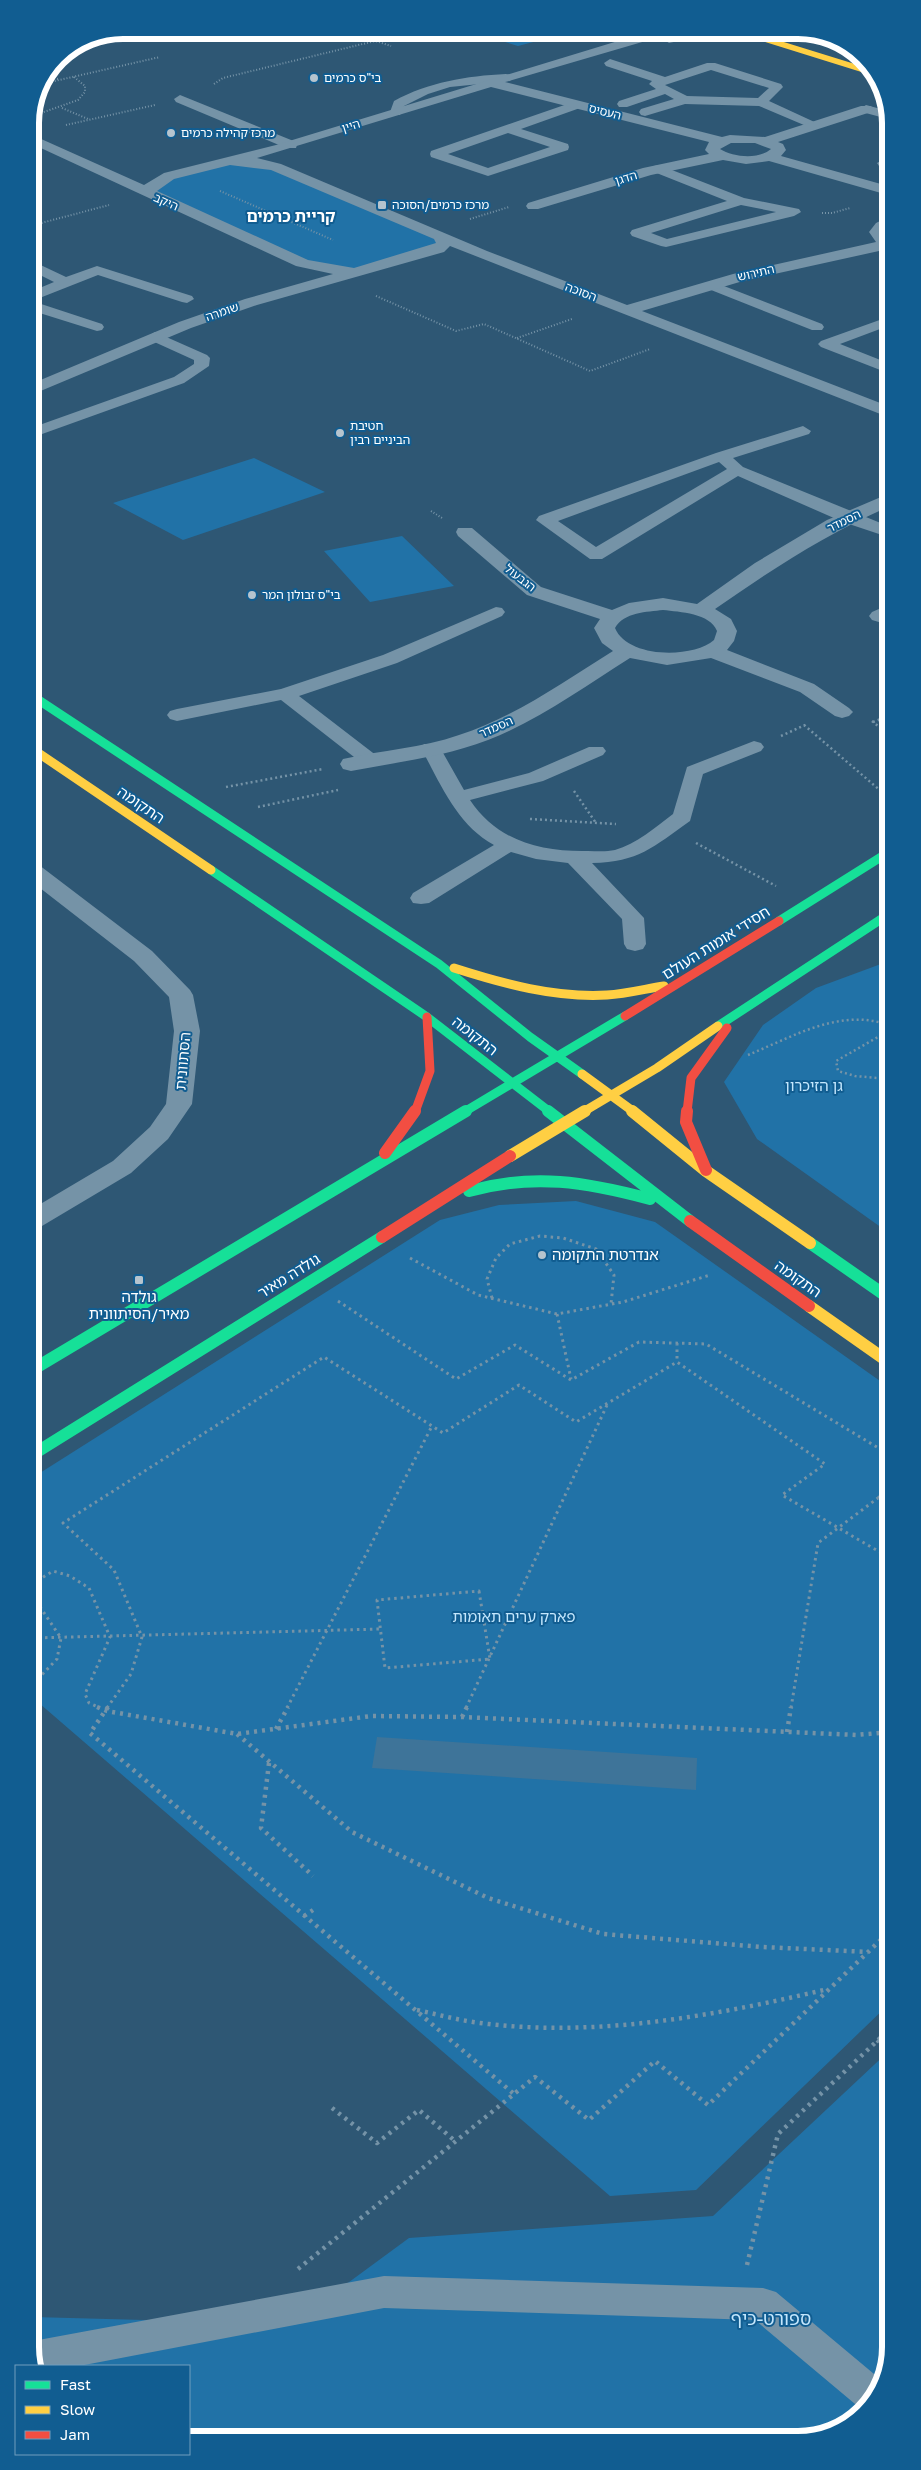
<svg xmlns="http://www.w3.org/2000/svg" width="921" height="2470" font-family="'Golos Text','Noto Sans Hebrew',sans-serif">
	<rect width="100%" height="100%" fill="#2e5774"/>
	<path fill="#2172a7" d="M466,30H579L518,46Z
		M231,161L261,163L441,237L444,244L369,268L323,269L149,194L156,182Z
		M254,458L325,492L183,540L113,503Z
		M402,536L454,586L370,602L324,551Z
		M889,961V1233L757,1139L724,1082L763,1025L816,988Z
		M576,1201L655,1222L890,1388V2003L696,2190L610,2196L32,1697V1478L440,1220L499,1205Z
		M891,2049V2347L872,2404L822,2437L189,2439V2366H33V2317L292,2324L409,2238L713,2216Z"/>
	<path fill="#3e7499" d="M377,1737L697,1758L696,1790L372,1768Z"/>
	<g fill="none" stroke-linecap="round" stroke-linejoin="round">
		<path stroke="#7593a7" stroke-width="2" stroke-dasharray="1 2" stroke-linecap="butt" d="M342,30L391,46
			M48,78L59,79
			M46,83L160,57
			M214,84L223,78L375,41
			M62,108L88,119
			M41,113L78,100L85,92V86L74,77
			M66,125L155,105
			M220,191L333,240
			M822,213H832L850,208
			M470,219L509,207
			M30,226L109,205
			M376,296L456,331L484,324L590,371L650,349
			M517,338L572,319
			M431,511L442,518"/>
		<path stroke="#7593a7" stroke-width="2.5" stroke-dasharray="2 3" stroke-linecap="butt" d="M872,721L889,735
			M873,722L889,716
			M804,725L889,798
			M781,736L805,725
			M226,787L323,769
			M574,791L596,823
			M258,807L338,790
			M530,819L616,824
			M696,843L776,886
			M748,1055C790,1038 836,1010 882,1023L885,1033L836,1061L838,1071L855,1076L889,1079"/>
		<path stroke="#7593a7" stroke-width="3" stroke-dasharray="2.5 4" stroke-linecap="butt" d="M410,1258L478,1295L557,1314L623,1302L710,1275
			M492,1298L487,1279L496,1258L510,1244L540,1236L563,1238L596,1249L614,1275L611,1304
			M338,1301L456,1379L515,1345L571,1380L639,1342L706,1344L890,1455
			M557,1314L571,1379
			M677,1343V1362
			M890,1488L878,1498L890,1505
			M32,1584L53,1571L70,1576L89,1588L110,1637L85,1694L89,1703L100,1708
			M32,1589L36,1601L61,1638L57,1659L32,1685
			M479,1591L490,1659L385,1668L377,1600Z
			M32,1638L381,1629
			M107,1708L131,1674L142,1637L114,1570L63,1523L324,1357L443,1433L519,1385L576,1422L677,1362L825,1464L782,1495L890,1558
			M287,1708L432,1426
			M466,1708L608,1403
			M791,1708L818,1543L878,1498"/>
		<path stroke="#7593a7" stroke-width="4.5" stroke-dasharray="3 5" stroke-linecap="butt" d="M97,1707L107,1711L237,1734L371,1716L462,1717L856,1735L890,1732
			M108,1707L90,1733L514,2094
			M462,1717L467,1707
			M276,1729L288,1707
			M787,1732L791,1707
			M237,1734L352,1832L488,1898L603,1934L762,1947L868,1952
			M269,1763L261,1828L313,1876
			M304,1916L313,1910
			M417,2010C436,2014 454,2019 473,2022C591,2039 714,2016 828,1989
			M877,2040L891,2051
			M332,2108L377,2143L419,2110L455,2141
			M747,2265L778,2134L891,2028
			M298,2269L535,2077L589,2120L655,2061L708,2105L890,1931"/>
		<path fill="#7593a7" fill-rule="evenodd" d="M154,30H179L197,34L199,36L193,39L160,33Z
			M610,59L665,77L707,63H715L781,84L783,87L769,101L821,125L819,128H811L759,106L685,104L645,116L641,115L639,112L641,109L674,99L665,94L627,107H619L617,104L619,101L656,89L649,84L652,81L606,66L604,63ZM711,70L769,88L758,98L687,96L665,85Z
			M506,74L510,75L512,78L510,81L450,87L428,94L404,106L400,115H392L390,112L394,101C429,82 466,76 506,74Z
			M180,95L296,142L297,145L296,148H286L176,102L174,99Z
			M576,101L582,105L580,108L521,129L568,144L569,147L568,150L488,176L431,157L430,154L431,151ZM508,133L550,147L488,168L448,154Z
			M866,105L888,111V119L862,112L860,109Z
			M888,157V167L879,166L877,163Z
			M659,165L744,198L799,209L801,212L794,216L666,247L661,246L632,236L630,233L632,230L727,201L654,172L652,169L654,166ZM741,205L776,212L667,239L651,233Z
			M30,260L66,277L97,266L192,296L194,299L187,303L182,302L98,275L32,301L102,324L104,327L102,330L97,331L30,310V292L54,282L30,270Z
			M711,281L822,324L824,327L822,330H812L706,288L704,285Z
			M888,317V326L840,344L888,363V373L821,347L818,344L821,341Z
			M155,332L207,355L210,358L209,366L184,383L31,438V428L174,377L194,364V360L150,340L147,337Z
			M803,426L811,431L809,434L733,458L743,467L888,526V537L843,522L738,476L602,559H590L536,520L539,516L716,453ZM719,462L727,469L596,547L558,521Z
			M888,605L889,625L872,620L869,616L872,612Z
			M496,607L502,608L505,612L502,616L397,663L299,696L377,756L380,760L377,764H363L281,700L177,721L170,719L167,715L170,711L177,709L281,689L383,655Z
			M754,741L761,743L764,747L761,751L703,774L690,821C653,847 639,862 592,863L644,918L646,944L643,949L635,951L627,949L624,944L622,919L568,863L536,859L511,852L429,903L421,904L413,903L410,898L413,893L494,845C457,825 440,783 421,748L424,744H438L464,790L529,773L589,747H603L606,751L603,755L543,781L470,800C497,841 541,852 588,851C596,851 606,852 615,850C636,844 656,827 673,814L687,767Z
			M384,2276L763,2288L776,2292L880,2379L872,2404L861,2409L755,2320L384,2308L79,2366H33V2341Z"/>
		<path fill="#7593a7" fill-rule="evenodd" d="M654,30H674L673,33L505,82L722,137L730,135L765,137L861,106H871L873,109L871,112L778,142L783,144L786,150L781,156L888,186V195L769,161L746,164L723,160L651,175L538,209H528L526,206L528,203L643,168L709,154L705,150L709,142L491,87L257,158L281,164L487,251L627,305L733,274L876,242L869,232L876,223L888,217V228L885,232L888,236V249L743,281L642,311L888,406V417L450,246L444,252L257,305L191,328L31,395V384L179,322L245,299L333,274L296,266L30,143V134L144,185L164,173L276,145ZM731,143H755L771,149C758,160 733,157 720,149ZM230,165L271,170L434,239L436,243L354,268L308,260L157,191L174,179Z
			M692,30H716L715,33L669,43L663,39L664,36Z
			M888,494V507C826,534 771,570 715,609L731,619L737,631L734,641L727,650L814,684L849,708L853,712L849,716L842,718L835,716L800,692L711,658L667,665L630,658C584,687 539,720 488,740C444,757 397,762 351,771L343,769L340,764L343,759C382,750 422,748 459,735C515,717 563,682 613,651L602,643L594,628L600,619L527,595L458,536L456,532L458,528H472L541,587L612,610L629,603L663,598L697,604L755,563L827,520ZM663,610C680,612 710,613 717,631L714,640C692,659 627,658 615,628C624,612 647,612 663,610Z
			M31,863L39,865L152,951L190,990L193,995L200,1031L192,1104L168,1139L131,1173L42,1226L32,1228V1209L113,1161L150,1127L166,1104L174,1031L169,997L134,961L31,881Z"/>
		<path stroke="#16e098" stroke-width="9" d="M31,695L439,964L530,1037L582,1074
			M211,870L427,1017L550,1112
			M779,921L889,852
			M718,1026L889,914
			M464,1112L625,1016"/>
		<path stroke="#16e098" stroke-width="12" d="M548,1111L690,1221
			M469,1191C534,1173 586,1182 650,1199
			M810,1243L889,1298
			M32,1370L466,1111
			M32,1455L382,1237"/>
		<path stroke="#ffcf43" stroke-width="5.5" d="M736,30L871,72
			M672,39L716,34L753,35"/>
		<path stroke="#ffcf43" stroke-width="9" d="M31,748L211,870
			M454,968C504,984 555,998 607,995C626,994 645,989 664,986
			M582,1074L634,1112
			M583,1112L657,1068L718,1026"/>
		<path stroke="#ffcf43" stroke-width="12" d="M632,1111L706,1171L810,1243
			M510,1156L585,1111
			M809,1306L890,1363"/>
		<path stroke="#f24e42" stroke-width="9" d="M625,1016L779,921
			M415,1112L430,1071L427,1017
			M687,1112L691,1078L727,1028"/>
		<path stroke="#f24e42" stroke-width="12" d="M687,1111L686,1122L706,1170
			M385,1153L415,1111
			M690,1221L809,1306
			M382,1237L510,1156"/>
	</g>
	<g fill="#b6c4ce" stroke="#115d91" stroke-width="2">
		<circle cx="314" cy="78" r="5"/>
		<circle cx="171" cy="133" r="5"/>
		<rect x="377" y="200" width="10" height="10" rx="2.5"/>
		<circle cx="340" cy="433" r="5"/>
		<circle cx="252" cy="595" r="5"/>
		<circle cx="542" cy="1255" r="5"/>
		<rect x="134" y="1275" width="10" height="10" rx="2.5"/>
	</g>
	<g text-anchor="middle" stroke-width="4" stroke-linejoin="round" paint-order="stroke">
		<g font-size="12" fill="#fff" stroke="#115d91" text-anchor="start">
			<text x="324" y="82">בי"ס כרמים</text>
			<text x="181" y="137">מרכז קהילה כרמים</text>
			<text x="392" y="209">מרכז כרמים/הסוכה</text>
			<text x="350" y="430">חטיבת<tspan x="350" dy="14">הביניים רבין</tspan></text>
			<text x="262" y="599">בי"ס זבולון המר</text>
		</g>
		<g font-size="12" fill="#fff" stroke="#115d91">
			<text transform="translate(605 112) rotate(14)" y="4">העסיס</text>
			<text transform="translate(351 126) rotate(-17)" y="4">היין</text>
			<text transform="translate(626 178) rotate(-17)" y="4">הדגן</text>
			<text transform="translate(166 202) rotate(24)" y="4">היקב</text>
			<text transform="translate(756 273) rotate(-13)" y="4">התירוש</text>
			<text transform="translate(581 292) rotate(21)" y="4">הסוכה</text>
			<text transform="translate(222 312) rotate(-19)" y="4">שומרה</text>
			<text transform="translate(844 521) rotate(-26)" y="4">הסמדר</text>
			<text transform="translate(520 578) rotate(38)" y="4">הגבעול</text>
			<text transform="translate(496 727) rotate(-24)" y="4">הסמדר</text>
		</g>
		<g font-size="15" fill="#fff" stroke="#115d91">
			<text transform="translate(141 805) rotate(34)" y="5">התקומה</text>
			<text transform="translate(716 943) rotate(-32)" y="5">חסידי אומות העולם</text>
			<text transform="translate(475 1036) rotate(38)" y="5">התקומה</text>
			<text transform="translate(183 1061) rotate(-85)" y="5">הסתוונית</text>
			<text transform="translate(289 1276) rotate(-32)" y="5">גולדה מאיר</text>
			<text transform="translate(798 1279) rotate(35)" y="5">התקומה</text>
		</g>
		<g font-size="15" fill="#c4e7fd" stroke="#115d91">
			<text x="814" y="1091">גן הזיכרון</text>
			<text x="514" y="1622">פארק ערים תאומות</text>
		</g>
		<g font-size="15" fill="#fff" stroke="#115d91" text-anchor="start">
			<text x="552" y="1260">אנדרטת התקומה</text>
			<text x="139" y="1302" text-anchor="middle">גולדה<tspan x="139" dy="17">מאיר/הסיתוונית</tspan></text>
		</g>
		<g font-size="16" font-weight="bold" fill="#fff" stroke="#115d91">
			<text x="291" y="222">קריית כרמים</text>
		</g>
		<g font-size="18" fill="#c4e7fd" stroke="#115d91">
			<text x="771" y="2325">ספורט-כיף</text>
		</g>
	</g>
	<path d="M0 0H921V2470H0ZM123 39H798A84 84 0 0 1 882 123V2347A84 84 0 0 1 798 2431H123A84 84 0 0 1 39 2347V123A84 84 0 0 1 123 39Z" fill="#115d91" fill-rule="evenodd"/>
	<path fill="none" stroke="#fff" stroke-width="6" d="M123 39H798A84 84 0 0 1 882 123V2347A84 84 0 0 1 798 2431H123A84 84 0 0 1 39 2347V123A84 84 0 0 1 123 39Z"/>
	<rect x="15" y="2365" width="175" height="90" fill="#115d91" stroke="#709ebd"/>
	<rect x="25" y="2381" width="25" height="8" fill="#16e098" stroke="#709ebd"/>
	<text x="60" y="2390" font-size="15" fill="#ffffff">Fast</text>
	<rect x="25" y="2406" width="25" height="8" fill="#ffcf43" stroke="#709ebd"/>
	<text x="60" y="2415" font-size="15" fill="#ffffff">Slow</text>
	<rect x="25" y="2431" width="25" height="8" fill="#f24e42" stroke="#709ebd"/>
	<text x="60" y="2440" font-size="15" fill="#ffffff">Jam</text>
</svg>
